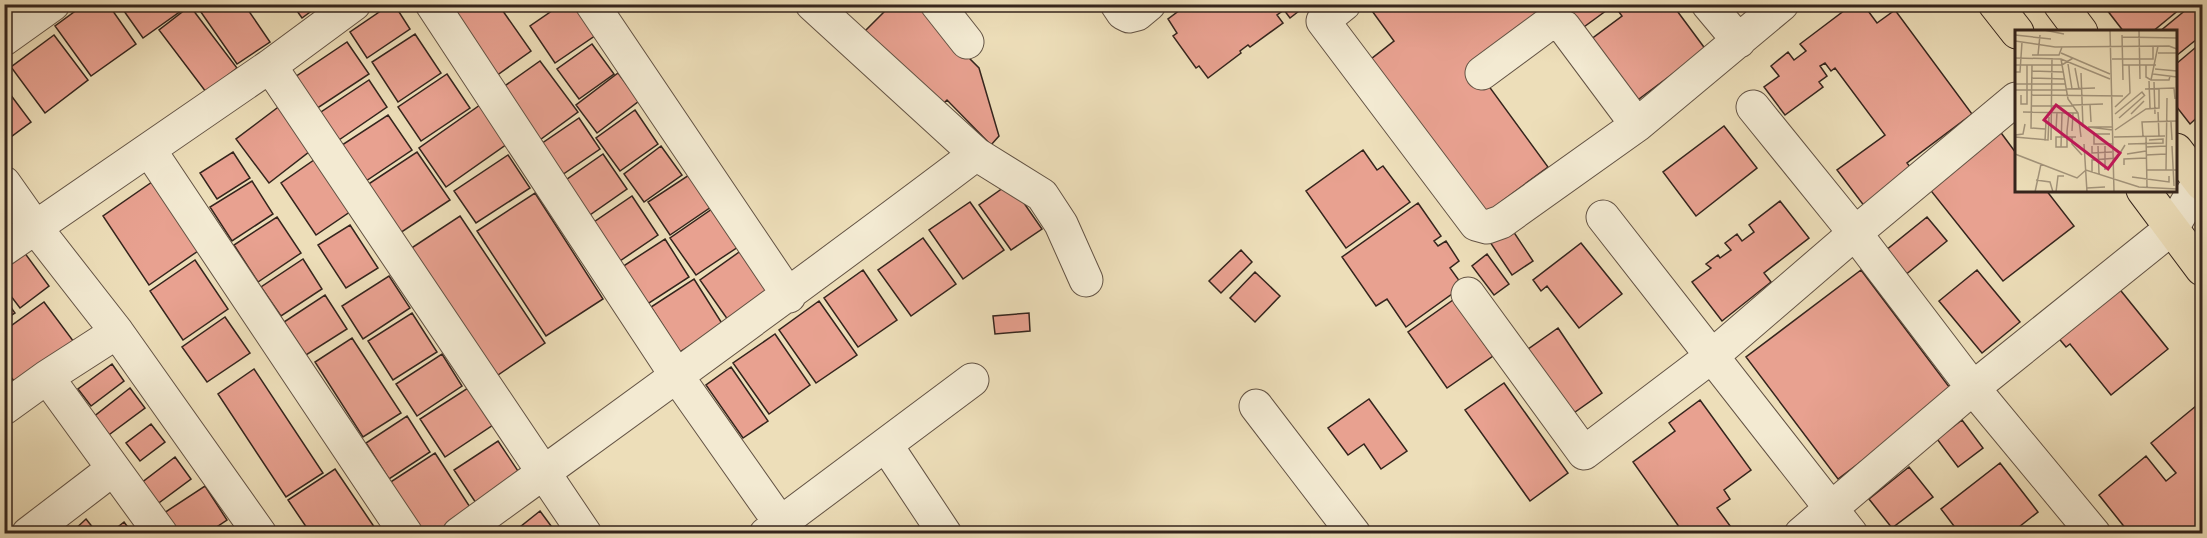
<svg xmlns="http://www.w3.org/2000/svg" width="2207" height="538" font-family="'IM FELL DW Pica',serif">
	<rect width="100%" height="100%" fill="#eddeb9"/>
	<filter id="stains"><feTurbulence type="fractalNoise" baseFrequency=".00333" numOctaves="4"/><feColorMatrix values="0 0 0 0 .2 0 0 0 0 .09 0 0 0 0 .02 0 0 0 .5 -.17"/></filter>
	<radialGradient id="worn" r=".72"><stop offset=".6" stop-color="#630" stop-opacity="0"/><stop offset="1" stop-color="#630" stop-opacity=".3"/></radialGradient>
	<path fill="#e8a190" stroke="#35251d" stroke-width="1.5" d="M85,4H108L136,44L91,76L55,26Z
		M119,4H182L185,8L143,38Z
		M244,4L270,42L237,64L196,5Z
		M292,4H321L302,18Z
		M391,4H394L410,29L367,58L350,32Z
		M445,4H498L531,51L496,76Z
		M562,4H584L602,31L555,63L530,26Z
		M892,4H915L979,68L999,136L991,145L947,100L939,108L863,33Z
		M1188,4H1308L1290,18L1284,10L1277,15L1283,23L1250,47L1248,45L1240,51L1241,53L1208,78L1199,66L1196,68L1173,36L1177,33L1168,19Z
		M1367,4H1672L1712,58L1678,70L1631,105L1586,43L1622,16L1614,5L1577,32L1560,8L1477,70L1548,167L1486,213L1371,59L1394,41Z
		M1853,4H1863L1877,23L1895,10L1972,114L1907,163L1913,171L1865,207L1837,170L1885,135L1835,68L1831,71L1825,63L1820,66L1827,76L1819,82L1823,87L1785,115L1764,87L1779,76L1771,66L1788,52L1794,60L1806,51L1800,44Z
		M2114,4H2186L2152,32H2124L2107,10Z
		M2193,4H2198L2202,21V35L2176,56V32H2159Z
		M190,6L237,68L206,92L159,30Z
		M415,34L441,73L398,102L372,62Z
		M54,35L88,80L45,113L11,67Z
		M347,42L369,74L313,111L292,79Z
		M2202,42V113L2190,124L2176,106V64Z
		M592,44L614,74L579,99L557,69Z
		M540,61L578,112L537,142L499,90Z
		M618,73L639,101L597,133L576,105Z
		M447,74L470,108L421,141L398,107Z
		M369,80L387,107L336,142L318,114Z
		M4,86L31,122L4,142Z
		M281,105L314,148L269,183L236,139Z
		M480,105L507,144L446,187L419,148Z
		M635,110L658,144L620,171L596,138Z
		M388,115L412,150L363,183L339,147Z
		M579,118L600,149L559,177L538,146Z
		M1724,126L1757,168L1696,216L1663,172Z
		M1996,126L2016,153V190H2046L2074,226L2003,281L1924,182Z
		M661,146L682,175L644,202L624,174Z
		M1363,150L1377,170L1383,166L1410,202L1346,248L1306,191Z
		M233,152L250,178L217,199L200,173Z
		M417,152L450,200L394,237L361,189Z
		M324,153L360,205L316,235L281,183Z
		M603,154L627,189L587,217L563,182Z
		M508,155L530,188L476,223L454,191Z
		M689,175L711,207L670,235L648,202Z
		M252,181L273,214L232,241L210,207Z
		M152,182L198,251L149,285L103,216Z
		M1010,183L1042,229L1011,250L979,205Z
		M535,193L603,299L546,336L477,231Z
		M632,196L658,235L617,263L591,224Z
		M1780,201L1809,238L1764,273L1771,282L1722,321L1692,282L1711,268L1706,264L1718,255L1720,258L1731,250L1725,243L1737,234L1742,241L1754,232L1749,225Z
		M970,202L1004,250L963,279L929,230Z
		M1418,203L1441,236L1434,241L1438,246L1446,241L1459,261L1450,268L1463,286L1406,327L1387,299L1376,306L1342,257Z
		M712,209L738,247L696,275L670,238Z
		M460,216L545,343L495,377L410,249Z
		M277,217L301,253L258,282L234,245Z
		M1927,217L1947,241L1904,276L1885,251Z
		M350,225L378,268L346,288L318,245Z
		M1509,225L1533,261L1512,275L1488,239Z
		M923,238L956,284L911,316L878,270Z
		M665,239L689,277L646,305L622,267Z
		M1581,243L1622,294L1579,328L1547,286L1541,291L1533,280Z
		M742,250L770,290L728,320L700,280Z
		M1241,250L1252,262L1221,293L1209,281Z
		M24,252L49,286L20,308L4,287V266Z
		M1487,254L1509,284L1494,295L1472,266Z
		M303,259L322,289L281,316L261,287Z
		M195,260L228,309L183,340L150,291Z
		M863,270L897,320L858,347L824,298Z
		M1861,270L1953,392L1838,479L1746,357Z
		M1977,270L2020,322L1982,353L1939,301Z
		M1255,272L1280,296L1255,322L1230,298Z
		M389,276L410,308L363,339L342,306Z
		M694,279L723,325L680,352L651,307Z
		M2117,286L2168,349L2111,395L2070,344L2066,347L2056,335Z
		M325,295L347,329L306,355L284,322Z
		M4,298L15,313L4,320Z
		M1453,300L1493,356L1447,388L1408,332Z
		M819,301L857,355L816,383L779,330Z
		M44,302L74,342L17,385L4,368V331Z
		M412,313L437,352L393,380L368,341Z
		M1029,313L1030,331L995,334L993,316Z
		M225,317L250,353L207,382L182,347Z
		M1558,328L1602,393L1568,417L1524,352Z
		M775,334L810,385L769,414L733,363Z
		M352,338L401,413L363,437L315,362Z
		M442,354L462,386L417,416L396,384Z
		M112,364L124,381L91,406L78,389Z
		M731,367L768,421L743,438L706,385Z
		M254,369L323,473L286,497L218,394Z
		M1504,383L1568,473L1530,501L1465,410Z
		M130,388L145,408L106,437L92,418Z
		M468,388L493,425L445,457L420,419Z
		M1369,399L1407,451L1381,469L1364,444L1348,455L1328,428Z
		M1700,400L1751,470L1724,490L1730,499L1717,508L1736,534H1672L1680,528L1633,462L1675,431L1669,423Z
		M2202,401V534H2130L2099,495L2146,456L2166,481L2176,473L2151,443Z
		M407,416L430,452L389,479L366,443Z
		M1962,420L1983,448L1958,467L1937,439Z
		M151,424L165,442L140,461L126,443Z
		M498,441L520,474L476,503L454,470Z
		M435,453L477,518L453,534H417L386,485Z
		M175,457L191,479L152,508L136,487Z
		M2000,463L2038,512L2010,534H1960L1941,509Z
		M1909,467L1933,497L1892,528L1869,499Z
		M335,469L379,534H311L288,500Z
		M205,486L227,520L206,534H177L164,513Z
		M540,511L557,534H517L515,531Z
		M86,519L98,534H70Z
		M124,522L133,534H109Z"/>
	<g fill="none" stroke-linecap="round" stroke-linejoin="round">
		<defs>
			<path id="minor" d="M432,4L676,375L788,534
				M592,4L789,296
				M812,4L976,154L1042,195L1061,224L1086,280
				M937,4L967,42
				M1117,4L1123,13L1129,16L1137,14L1149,4
				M1344,4L1323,21L1476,224L1487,227L1501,222L1637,125L1782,4
				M1708,4L1739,41
				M4,39L53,4
				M270,66L585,534
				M1482,73L1547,25L1556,24L1564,27L1637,125
				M1753,107L1855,233L1973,388L2094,534
				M150,151L406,534
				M4,183L35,227L117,332L260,534
				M1603,217L1851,534
				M4,249L270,66L354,4
				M1468,294L1584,453L1712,356L1855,233L2016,99
				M47,377L161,534
				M1256,406L1354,534
				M4,408L47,377L117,332
				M886,445L945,534
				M28,534L113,469
				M459,534C632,408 806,283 976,154
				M766,534L972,380
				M1801,534L1973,388L2172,228L2202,177"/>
			<path id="major" d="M1995,4L2017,32
				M2060,4L2081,32
				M2176,150L2202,184
				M2143,190L2202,269"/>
		</defs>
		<use href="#minor" stroke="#635344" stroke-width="35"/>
		<use href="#major" stroke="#35251d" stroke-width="35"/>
		<use href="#minor" stroke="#f3ead2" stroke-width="33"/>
		<use href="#major" stroke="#eddeb9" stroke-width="33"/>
	</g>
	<g transform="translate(2015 30)">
		<rect width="162" height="162" fill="#eddeb9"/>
		<path fill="none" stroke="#a3947b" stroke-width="1.5" d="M29,0L49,4M95,0L99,162M124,0L125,49M0,5L36,9M107,5L108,50M107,7L162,8M0,11L40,17L154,16L162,19M46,23L95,44M143,23H162M17,25H44L47,17M23,25L25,5M0,28L46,29L95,49M46,29L53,69L63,83L66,107M97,29H138V16M53,34L57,59M0,35H47L58,28M17,35L16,98L30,99M108,35H141M131,35V47L136,50H154L155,46M60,38L64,59M140,39L162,41M17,41L48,42M0,42H5L7,12M66,43L68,97M138,44L162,47M16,48L49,49M136,50L143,16M134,51L135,78M139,52L140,84M0,54H50M52,59L80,58M130,59L159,58L160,69M0,60H51M6,65V74H12V35M16,65L108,66M75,74L76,92M58,75L88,74M16,76H58M100,77L115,63L114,35M8,82L63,83M143,82L144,106M54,83L52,101V117H41V107H61M100,84L127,62L130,66M116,84L129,71M104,88L129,66M156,92L157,110M73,97L98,100M73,97H98M41,100L42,82M100,100L131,79L144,78V58M57,101L58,83M95,104H79V114H97M0,105L8,104L10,94M128,106L127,92L162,91M131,106L132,157M0,107L33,110L34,87M57,107V114L67,125M99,107L150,106M36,110L37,28M30,111L31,91M69,114L72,162M113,114L148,113V109L134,110M77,116V123L97,122M83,116L84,144M90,116V140M157,116L159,156M46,117L47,83M131,117L151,116M0,124L62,148L71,140L124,157L162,159M112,124L131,121M131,125L151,124M109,135V129L131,128M132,140H162M151,140L152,68M77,142V130L102,128L110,115M117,147L154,152V146M21,150L35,152L38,162M72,158L90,157M20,162L26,134M41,162L43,146H49"/>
		<path fill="#c2185b" fill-opacity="0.15" stroke="#c2185b" stroke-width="3" d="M41,75L105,123L93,139L29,90Z"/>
		<rect width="162" height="162" fill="none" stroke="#35251d" stroke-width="3"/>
	</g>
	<rect width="2207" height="538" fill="none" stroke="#eddeb9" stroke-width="24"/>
	<rect x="6" y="6" width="2195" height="526" fill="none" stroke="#35251d" stroke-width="3"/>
	<rect x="12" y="12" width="2183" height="514" fill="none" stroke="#35251d" stroke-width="1.5"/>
	<rect width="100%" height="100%" filter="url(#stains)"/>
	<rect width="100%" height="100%" fill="url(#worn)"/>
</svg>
